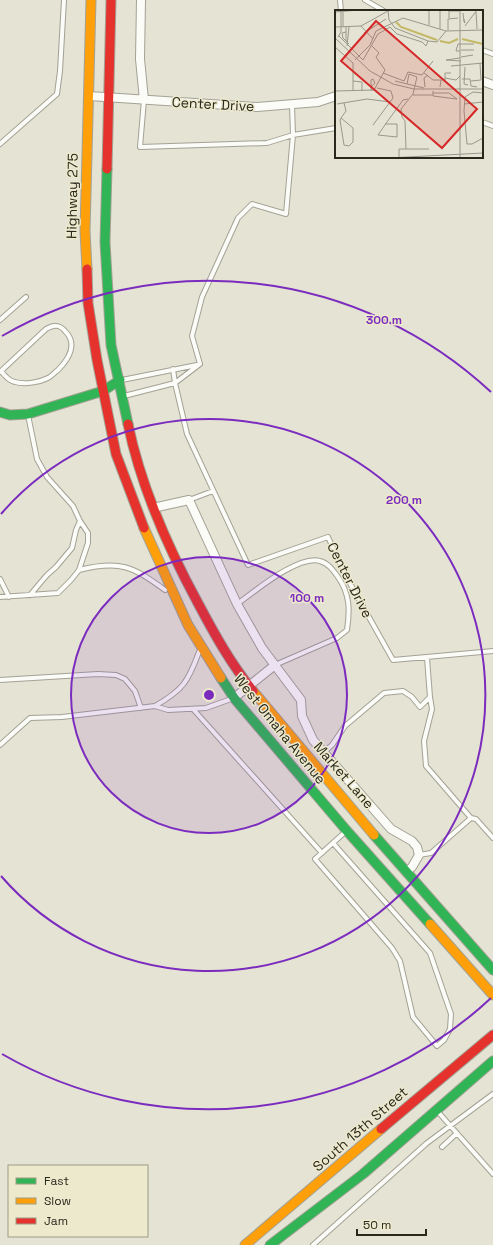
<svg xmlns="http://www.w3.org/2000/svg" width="493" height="1245" font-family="'Space Grotesk',sans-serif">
	<rect width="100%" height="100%" fill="#e5e3d3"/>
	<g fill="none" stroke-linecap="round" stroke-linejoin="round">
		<defs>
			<path id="lane" d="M340,0L341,11
				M365,0L384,11
				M482,50L493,54
				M144,100L140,147L267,143L293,135L336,128
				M482,122L493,126
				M0,144L57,94L60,71L64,0
				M0,320L26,297
				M200,364L192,336L202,297L238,218L252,204L286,214L293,135L292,105
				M173,369L175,383L187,434L248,565L328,537L347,578L393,660L493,651
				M0,372L46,329C54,325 59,324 65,331C78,344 69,359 58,370C55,372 52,376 48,378C40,382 25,385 15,382C9,381 4,375 1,371
				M122,380L197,365
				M124,396L175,383L200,364
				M189,500L213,491
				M79,570C120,560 132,566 165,590
				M0,579L9,597
				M30,595L47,575L56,567L72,548L76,530L80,521
				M0,597L58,593L71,580L79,570L88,543V533L80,521L73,506L47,477L37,459L28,415
				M237,604C254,592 299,554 320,561C328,563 333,570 338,577C350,594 350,610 347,630L337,638L275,665
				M0,680L98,674L116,675L125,679L135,691L141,708
				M155,706C183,690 188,682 199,652
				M193,709L322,853
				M0,745L30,718L62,717L155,706L168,710L206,708L231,699
				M324,752L332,745L345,726L384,693L403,691L412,697L420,707L430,697
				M471,818L476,819L493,838
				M333,843L430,953L451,1014L450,1029L444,1040L437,1046L413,1017L400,961L392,948L315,859L344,833
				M419,855L431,853L471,818L426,766L424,741L432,709L430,697L427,658
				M439,1113L493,1174
				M442,1147L457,1133
				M313,1245L427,1143L493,1094"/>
			<path id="street" d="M141,0L140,59L144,100
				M482,81L493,85
				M89,96L257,107L318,102L336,96
				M153,508L189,500L237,604L262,648L301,700L302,716L313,740L391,829L412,841L417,847L419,855L412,867L406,872
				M234,698L275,665"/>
			<path id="fast" d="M107,169L105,242L111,345L128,424
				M0,412L10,415L28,414L103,391L120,380
				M221,678L234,698L347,831L430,924
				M374,835L493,970
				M270,1245L363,1174L493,1061"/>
			<path id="slow" d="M87,269L85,231L91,0
				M144,528L188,625L221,678
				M253,691L374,835
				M430,924L493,995
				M245,1245L381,1129"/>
			<path id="jam" d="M107,169L111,0
				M87,269L88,303L97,360L116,454L144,528
				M128,424C141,488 168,548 199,605C215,635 231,664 253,691
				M381,1129L493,1035"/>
		</defs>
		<use href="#lane" stroke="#a3a295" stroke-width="6"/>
		<use href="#street" stroke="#a3a295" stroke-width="10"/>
		<use href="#fast" stroke="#a3a295" stroke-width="11"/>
		<use href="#slow" stroke="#a3a295" stroke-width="11"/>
		<use href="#jam" stroke="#a3a295" stroke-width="11"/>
		<use href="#lane" stroke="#fbfbf8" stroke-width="4"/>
		<use href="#street" stroke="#fbfbf8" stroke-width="8"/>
		<use href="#fast" stroke="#30b455" stroke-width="9"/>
		<use href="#slow" stroke="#ff9f0a" stroke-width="9"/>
		<use href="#jam" stroke="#e5322d" stroke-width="9"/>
	</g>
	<circle cx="209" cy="695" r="138" fill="#7b2cbf" fill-opacity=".12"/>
	<g fill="none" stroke="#7b2cbf" stroke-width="2">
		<circle cx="209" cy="695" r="138"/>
		<path d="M1 514A276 276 0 1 1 1 876"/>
		<path d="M491 998A414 414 0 0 1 2 1054M2 336A414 414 0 0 1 491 392"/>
	</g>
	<g text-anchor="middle" stroke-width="3" stroke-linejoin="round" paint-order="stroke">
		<g font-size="14" fill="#29281d" stroke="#ece9cc">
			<text transform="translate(213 104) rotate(3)" y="5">Center Drive</text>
			<text transform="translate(72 196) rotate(-89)" y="5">Highway 275</text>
			<text transform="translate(350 580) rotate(63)" y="5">Center Drive</text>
			<text transform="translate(280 729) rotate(51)" y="5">West Omaha Avenue</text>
			<text transform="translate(344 775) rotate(49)" y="5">Market Lane</text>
			<text transform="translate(360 1129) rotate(-41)" y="5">South 13th Street</text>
		</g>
	</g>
	<g transform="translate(335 10)">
		<rect width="148" height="148" fill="#e5e3d3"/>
		<path fill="none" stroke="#c3b865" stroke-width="2" d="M61,12L66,17L102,30M127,29L148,34M105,31L114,33L123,29"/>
		<path fill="none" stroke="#9a988a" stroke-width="1" d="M53,0L54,10L60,18L93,31L102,32L111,21M105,0V19M125,0V148M0,2L24,0M8,2V17M141,2L142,19M128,3L129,12L130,13L129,9M114,8V1H125M94,15V0M26,16L38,29M130,16L142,0M0,17L26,16L53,1M113,20V9L123,8M11,22L7,23L8,28L14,34M29,23L51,9M4,26L28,50L43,24L55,17L62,24L87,32L91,36L93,31M3,27L6,22V0M0,28L35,61L58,74L79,79H148M11,31V17M12,36L14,17M37,36L44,43L41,47L50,60M0,37L18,53V81M126,40H139M125,41H121L123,34H139M126,47L138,45M125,48L111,50L126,51M20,50L35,35L41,21L68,8L111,21L148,20M116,56L148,53M130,57L129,74L133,75M48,63L69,71L73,62L87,65L98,51M89,63L98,70H106L105,77M110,68L121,70L125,66M127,69H135L136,76L142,77M106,70H110V63H116M18,71L27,72V81M60,71L89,78M136,71L146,70L145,53M72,74L74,64L82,67L78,84L66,99L67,107L70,111L71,139H94M36,77L40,73L38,69L36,70V79L37,81M90,77L89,68L93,65M0,81L39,80L50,60M98,81V86L122,89L114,83H98M148,83L138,82L130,87L129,101L132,134H137L148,128M78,85H98M2,94L32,89L55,92M129,94L148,92M6,108L18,118V132L14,136L9,135L5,110L6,108L11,101L9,93M50,114H62V127L43,125L52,112L68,90L73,89M38,115L58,88L56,81L42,78M53,148L148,143M64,148V139H71"/>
		<path fill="#d62828" fill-opacity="0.15" stroke="#d62828" stroke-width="2" d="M41,11L142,99L107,138L6,51Z"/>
		<rect width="148" height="148" fill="none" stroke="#29281d" stroke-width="2"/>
	</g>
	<circle cx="209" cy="695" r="6" fill="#7b2cbf" stroke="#ece9cc" stroke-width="2"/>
	<g font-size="12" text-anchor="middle" font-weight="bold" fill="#7b2cbf" stroke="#ece9cc" stroke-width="3" stroke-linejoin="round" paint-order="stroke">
		<text x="384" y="324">300 m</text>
		<text x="404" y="504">200 m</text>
		<text x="307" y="602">100 m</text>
	</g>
	<rect x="8" y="1165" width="140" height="72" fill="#ece9cc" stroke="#9e9c86"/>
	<rect x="16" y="1178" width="20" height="6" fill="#30b455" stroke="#9e9c86"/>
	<text x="44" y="1185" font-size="12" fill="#29281d">Fast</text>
	<rect x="16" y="1198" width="20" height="6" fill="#ff9f0a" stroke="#9e9c86"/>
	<text x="44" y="1205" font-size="12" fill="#29281d">Slow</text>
	<rect x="16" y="1218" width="20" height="6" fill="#e5322d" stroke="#9e9c86"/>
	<text x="44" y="1225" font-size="12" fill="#29281d">Jam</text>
	<path d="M357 1229v6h69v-6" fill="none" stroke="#29281d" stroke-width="2"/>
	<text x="363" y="1229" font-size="12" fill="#29281d" stroke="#ece9cc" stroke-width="3" paint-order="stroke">50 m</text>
</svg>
